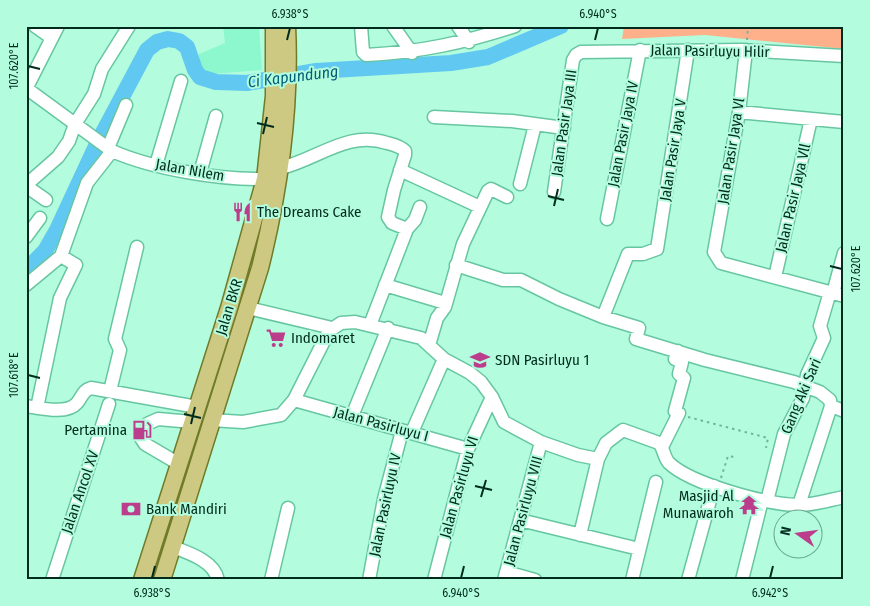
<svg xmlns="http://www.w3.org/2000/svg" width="870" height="606" font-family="'Fira Sans Condensed',sans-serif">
	<rect width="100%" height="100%" fill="#b3fdde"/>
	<path fill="#8df8ce" d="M223,26H259L262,70L199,75V54L225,43Z"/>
	<path fill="#feb08b" d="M624,26H844V49L705,35L622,39Z"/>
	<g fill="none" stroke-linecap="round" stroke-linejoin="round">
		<path stroke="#61c9f1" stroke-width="16" d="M26,270L45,251L57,230L98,142L147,50L157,42L168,39L179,41L187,47L195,70L200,77L216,82L247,83L316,71L451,63L488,57L561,26"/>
		<defs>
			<path id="minor" d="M35,26L52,38
				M361,26L363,52L366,55C421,52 463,43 515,26
				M393,26L412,53
				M458,26L469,42
				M746,50L739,112L714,252L721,263L844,296
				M26,88L112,151C153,169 220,180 265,179
				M26,89L58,26
				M739,112L844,122
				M434,117L512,121L564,128
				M108,148L126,105
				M156,165L181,81
				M281,168C318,159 348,130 387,143C394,145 400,146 405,151V155L394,190L388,217L392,223L407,229
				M400,170L480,207
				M200,173L216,116
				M520,184L535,125
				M26,185L58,157L69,141L75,124L94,94L102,69L129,26
				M26,186L46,200
				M554,192L573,60L576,55L581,52L742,50L844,56
				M607,219L640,50
				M26,237L40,218
				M61,256L87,183L112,151
				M456,265L503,280H521L559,299L603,317L639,328L636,339L705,360L794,382L820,392L830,400L831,406L844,411
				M775,277L811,119
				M26,285L61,256L76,265L60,298L37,408
				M385,285L445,303
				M833,293L844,253
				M248,308L332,328
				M603,317L628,254H643L657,249L688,50
				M370,325L407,229L415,220L420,207
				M429,345L437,318L445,307L463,244L488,191L491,189L507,197
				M110,391L120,350L115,339L137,247
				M294,400L468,449
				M26,406C40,408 67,415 77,403C82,397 83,390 91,388L197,407
				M352,416L388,328
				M211,420L243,422L281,415L294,400L329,331L341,323L355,322L421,338L444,359L470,373L481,382L492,397L504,422L541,442L578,455L598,459L606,443L623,430L659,443C664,449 664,458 669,463C691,484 768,505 799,505C814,505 829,500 844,497
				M147,424L158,419L192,422
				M412,432L444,359
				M141,438L145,444L179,464
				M662,447L679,413L675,411L684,378L679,374L682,362L675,359L678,351
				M767,501L784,434L803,398L807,375L824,338L820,326L830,292
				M799,505L831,406
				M520,520L639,549
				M580,535L598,459
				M173,547C189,553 214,561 218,580
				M506,572L535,580
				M52,580L109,404
				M271,580L288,508
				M369,580L384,499L402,431
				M434,580L468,449L492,397
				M504,580L541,442
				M632,580L656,482
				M688,580L714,486
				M742,580L762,500"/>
			<path id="major" d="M142,580L229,308L265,179L274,96V26
				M162,580L260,268C280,188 291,109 287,26"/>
		</defs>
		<use href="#minor" stroke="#67c6a1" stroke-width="15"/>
		<use href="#major" stroke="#6f7b29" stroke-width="19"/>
		<path stroke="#73b39a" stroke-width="2" stroke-dasharray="2.5 4" stroke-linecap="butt" d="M747,40L748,26
			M688,417L768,438L766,448
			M721,478L728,456L735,457"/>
		<use href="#minor" stroke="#fff" stroke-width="12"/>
		<use href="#major" stroke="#cdc982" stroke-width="16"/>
	</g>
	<path fill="none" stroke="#002c1e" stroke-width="2" d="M287,40L290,28M595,40L598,28M28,66L40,69M257,123L274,127M263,134L267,117M548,196L564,200M554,206L558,189M830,266L842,269M28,375L40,378M184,414L201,418M191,424L195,407M475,486L492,490M481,497L486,480M152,578L155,566M461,578L464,566M770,578L773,566"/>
	<defs>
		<symbol id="restaurant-bare" viewBox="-9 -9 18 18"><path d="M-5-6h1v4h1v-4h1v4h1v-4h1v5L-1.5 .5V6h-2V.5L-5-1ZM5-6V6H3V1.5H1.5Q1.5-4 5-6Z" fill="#bb3d8b" stroke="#b3fdde" stroke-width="2.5" paint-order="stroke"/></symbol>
		<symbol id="supermarket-bare" viewBox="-9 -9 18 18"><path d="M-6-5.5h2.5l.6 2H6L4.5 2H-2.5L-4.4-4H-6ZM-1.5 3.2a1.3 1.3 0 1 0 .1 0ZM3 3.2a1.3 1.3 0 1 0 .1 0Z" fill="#bb3d8b" stroke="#b3fdde" stroke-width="2.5" paint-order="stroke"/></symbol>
		<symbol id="school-bare" viewBox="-9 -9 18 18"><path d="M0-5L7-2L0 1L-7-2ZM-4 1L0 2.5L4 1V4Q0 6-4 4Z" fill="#bb3d8b" stroke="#b3fdde" stroke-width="2.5" paint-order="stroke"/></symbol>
		<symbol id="fuel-bare" viewBox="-9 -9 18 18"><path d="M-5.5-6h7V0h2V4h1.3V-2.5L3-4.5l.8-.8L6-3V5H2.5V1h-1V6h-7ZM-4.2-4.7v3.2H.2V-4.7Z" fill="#bb3d8b" stroke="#b3fdde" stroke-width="2.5" paint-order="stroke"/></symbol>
		<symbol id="temple-bare" viewBox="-9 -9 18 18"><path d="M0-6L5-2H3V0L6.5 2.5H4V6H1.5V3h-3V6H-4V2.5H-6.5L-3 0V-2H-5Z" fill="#bb3d8b" stroke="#b3fdde" stroke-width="2.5" paint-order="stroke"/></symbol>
		<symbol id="bank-bare" viewBox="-9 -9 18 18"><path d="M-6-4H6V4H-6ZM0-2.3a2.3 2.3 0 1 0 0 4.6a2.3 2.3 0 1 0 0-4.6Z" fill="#bb3d8b" stroke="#b3fdde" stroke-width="2.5" paint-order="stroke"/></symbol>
	</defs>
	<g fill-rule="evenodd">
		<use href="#restaurant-bare" x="228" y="198" width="28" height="28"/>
		<use href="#supermarket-bare" x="262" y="324" width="28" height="28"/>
		<use href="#school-bare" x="466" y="346" width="28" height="28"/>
		<use href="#fuel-bare" x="128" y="416" width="28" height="28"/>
		<use href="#temple-bare" x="735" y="491" width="28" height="28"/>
		<use href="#bank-bare" x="117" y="495" width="28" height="28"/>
	</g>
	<g text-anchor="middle" stroke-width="4" stroke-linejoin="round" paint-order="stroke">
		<g font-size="15" fill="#002c1e" stroke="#b3fdde">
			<text transform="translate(710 51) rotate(1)" y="5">Jalan Pasirluyu Hilir</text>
			<text transform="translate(564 123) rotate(-82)" y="5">Jalan Pasir Jaya III</text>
			<text transform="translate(623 134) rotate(-79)" y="5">Jalan Pasir Jaya IV</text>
			<text transform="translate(673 150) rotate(-81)" y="5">Jalan Pasir Jaya V</text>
			<text transform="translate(731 151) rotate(-81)" y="5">Jalan Pasir Jaya Vl</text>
			<text transform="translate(190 170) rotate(10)" y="5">Jalan Nilem</text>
			<text transform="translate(793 198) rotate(-77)" y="5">Jalan Pasir Jaya Vll</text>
			<text transform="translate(229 307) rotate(-73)" y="5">Jalan BKR</text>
			<text transform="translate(801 396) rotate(-67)" y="5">Gang Aki Sari</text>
			<text transform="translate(381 424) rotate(15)" y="5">Jalan Pasirluyu I</text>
			<text transform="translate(459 487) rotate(-74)" y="5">Jalan Pasirluyu VI</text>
			<text transform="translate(80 492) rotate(-71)" y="5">Jalan Ancol XV</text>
			<text transform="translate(385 505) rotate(-78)" y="5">Jalan Pasirluyu IV</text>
			<text transform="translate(523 511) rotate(-75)" y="5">Jalan Pasirluyu VIII</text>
		</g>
		<g font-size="15" fill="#002c1e" stroke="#b3fdde" text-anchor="start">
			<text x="257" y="217">The Dreams Cake</text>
			<text x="291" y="343">Indomaret</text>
			<text x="495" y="365">SDN Pasirluyu 1</text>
			<text x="127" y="435" text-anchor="end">Pertamina</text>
			<text x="734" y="501" text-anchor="end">Masjid Al<tspan x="734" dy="17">Munawaroh</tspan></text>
			<text x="146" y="514">Bank Mandiri</text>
		</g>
		<g font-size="16" font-style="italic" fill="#015d78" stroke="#b3fdde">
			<text transform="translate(293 76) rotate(-7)" y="6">Ci Kapundung</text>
		</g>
	</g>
	<rect width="870" height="606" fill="none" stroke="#b3fdde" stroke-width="55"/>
	<g transform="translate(798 534) rotate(284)"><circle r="24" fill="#b3fdde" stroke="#6ba991"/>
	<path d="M0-4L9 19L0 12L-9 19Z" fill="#bb3d8b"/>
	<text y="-8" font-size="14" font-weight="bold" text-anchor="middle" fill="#002c1e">N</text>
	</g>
	<rect x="28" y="28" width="814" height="550" fill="none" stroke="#002c1e" stroke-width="2"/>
	<g font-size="12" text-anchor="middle" fill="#002c1e">
		<text x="290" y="18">6.938°S</text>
		<text x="598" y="18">6.940°S</text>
		<text transform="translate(14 66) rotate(-90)" y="4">107.620°E</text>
		<text transform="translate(856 269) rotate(-90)" y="4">107.620°E</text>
		<text transform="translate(14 375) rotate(-90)" y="4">107.618°E</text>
		<text x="152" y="597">6.938°S</text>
		<text x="461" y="597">6.940°S</text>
		<text x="770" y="597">6.942°S</text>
	</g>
</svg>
